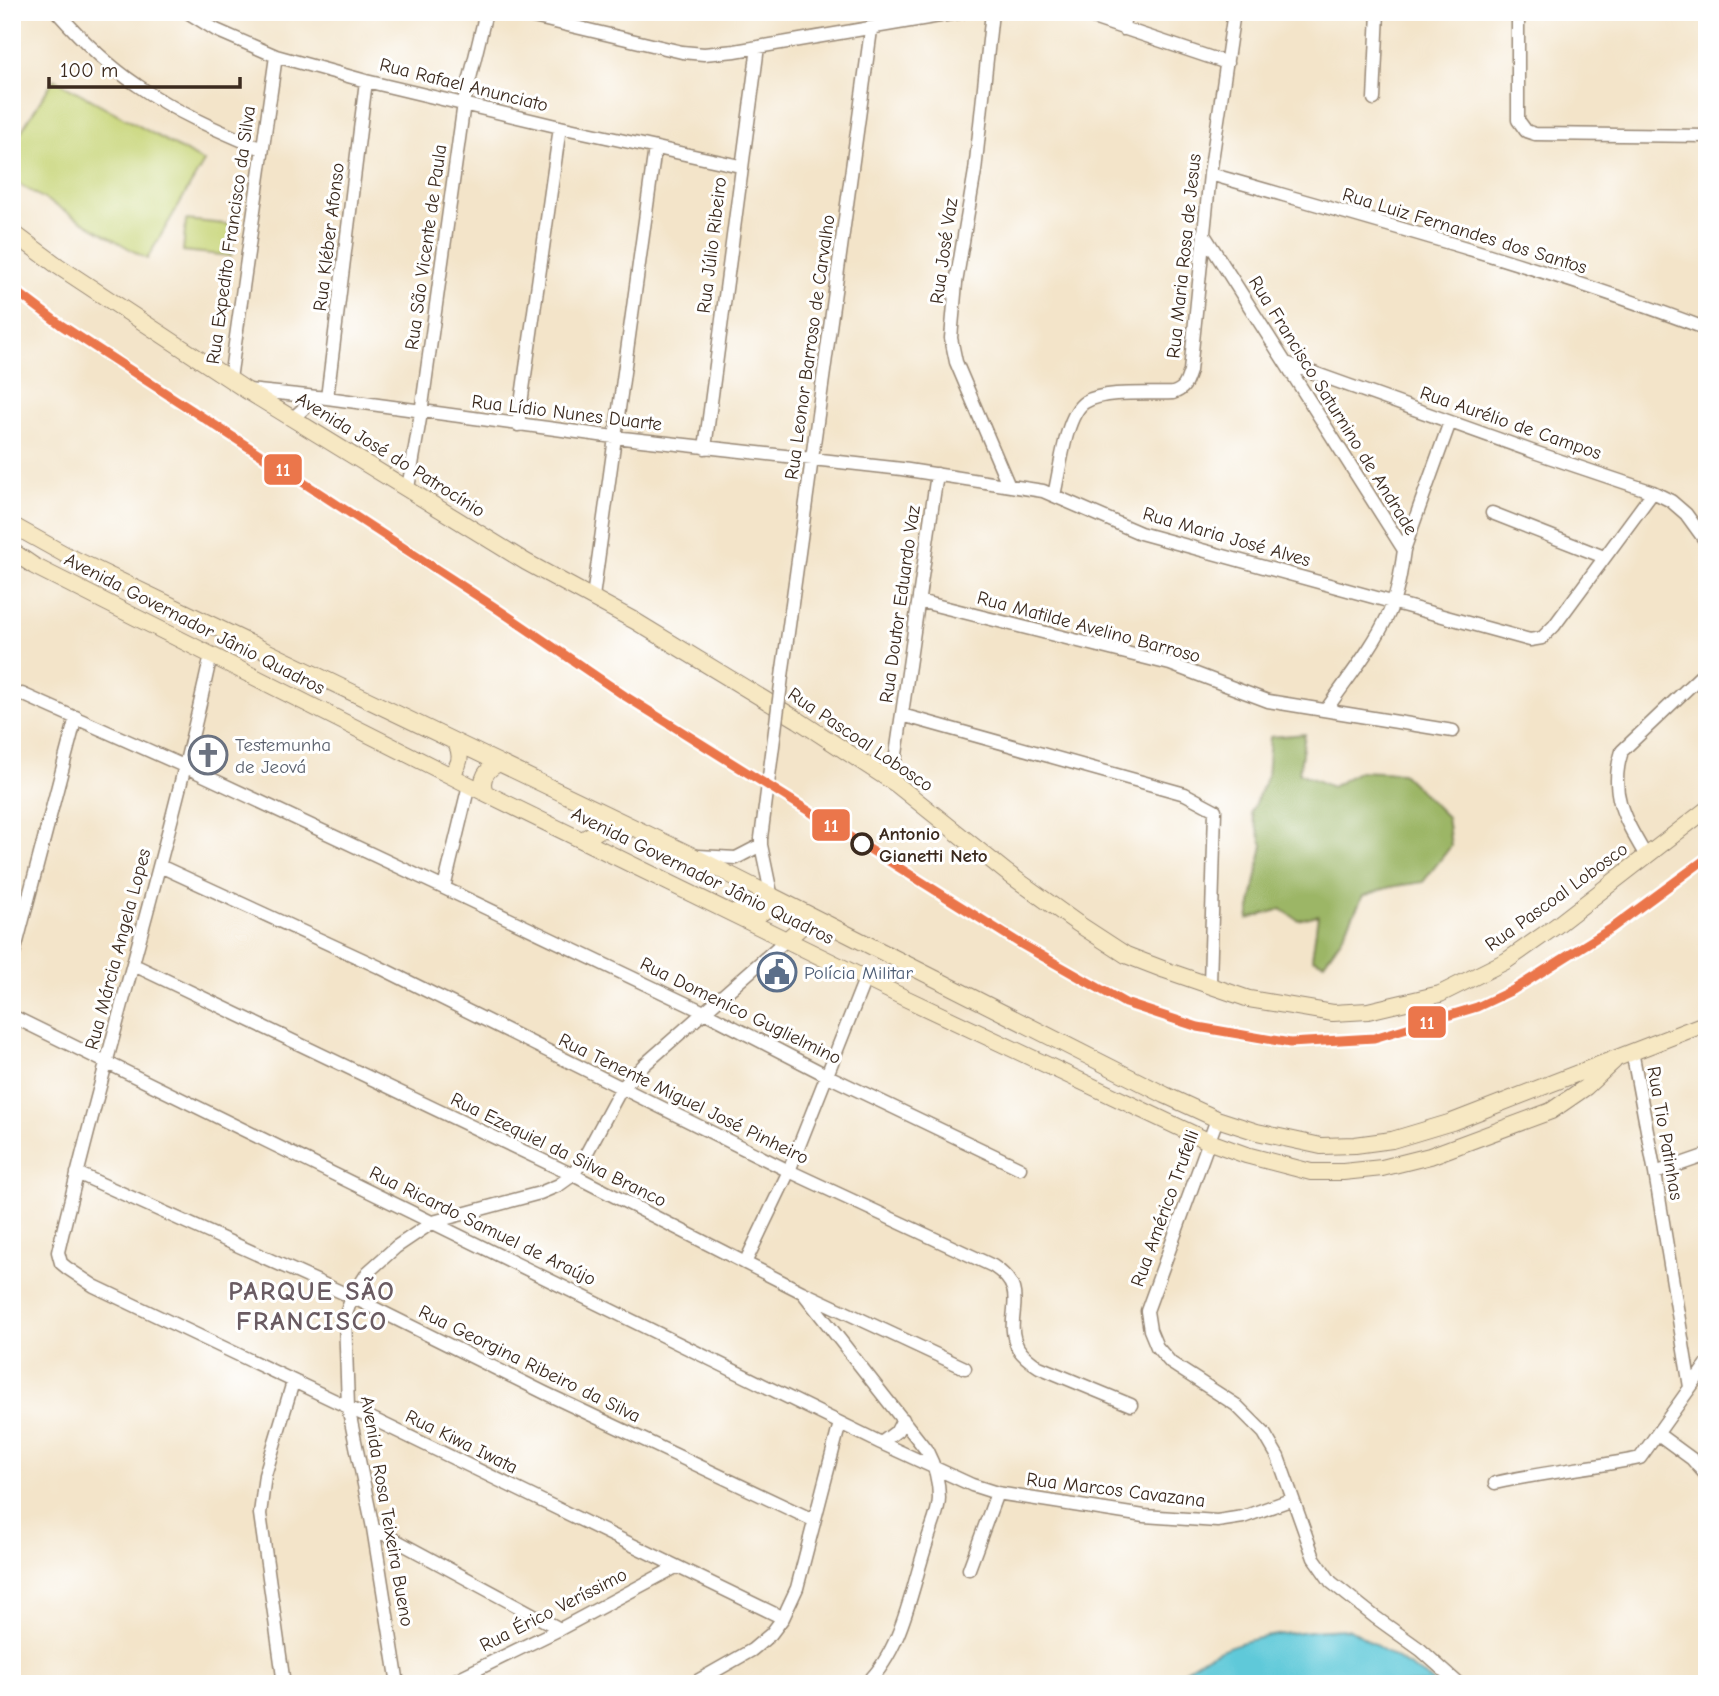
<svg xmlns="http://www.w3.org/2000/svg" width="1719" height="1696" font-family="'Comic Neue',sans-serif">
	<rect width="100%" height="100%" fill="#fff"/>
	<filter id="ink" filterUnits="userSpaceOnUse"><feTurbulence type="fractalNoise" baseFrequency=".0143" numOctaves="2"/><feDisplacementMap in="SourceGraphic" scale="14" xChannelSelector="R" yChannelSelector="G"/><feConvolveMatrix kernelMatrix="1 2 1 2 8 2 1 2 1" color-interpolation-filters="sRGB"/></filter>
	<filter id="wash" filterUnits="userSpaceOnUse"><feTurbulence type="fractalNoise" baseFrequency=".00686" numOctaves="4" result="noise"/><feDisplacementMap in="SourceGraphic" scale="28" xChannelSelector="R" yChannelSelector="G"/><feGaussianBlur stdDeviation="1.57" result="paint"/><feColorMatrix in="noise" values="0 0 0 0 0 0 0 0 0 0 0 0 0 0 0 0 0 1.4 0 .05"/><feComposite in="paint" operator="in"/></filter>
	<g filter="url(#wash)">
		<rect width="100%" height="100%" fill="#f3e4c9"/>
		<path fill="#c6d475" stroke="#807f4a" stroke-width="2" d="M54,79L204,162L147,259L12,180V146Z
			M186,220L234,225L231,256L183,251Z"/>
		<path fill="#9cb666" stroke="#6c7042" stroke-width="2" d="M1305,734L1299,773L1332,787L1359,771L1402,773L1447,817L1451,846L1423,882L1390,887L1363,896L1342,937L1324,963L1312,958L1318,915L1298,920L1281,909L1248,919L1263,845L1251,812L1267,777L1270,737Z"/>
		<path fill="#5ec9d9" stroke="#4c7a7c" stroke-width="2" d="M1350,1629L1437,1684H1189L1185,1670C1232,1635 1293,1631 1350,1629Z"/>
	</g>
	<g filter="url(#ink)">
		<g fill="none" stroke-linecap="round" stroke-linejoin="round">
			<defs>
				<path id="street" d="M57,12C81,39 107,65 137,85C175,112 219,131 262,149
					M187,12L216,30L276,56L366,81L560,127L740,166
					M512,12L682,52L704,54L735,51L963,12
					M992,12L975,171L956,283L951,338L956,362L1008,484
					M1075,12L1227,63
					M1518,12V120L1526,131L1535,134L1707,136
					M1123,29L1125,12
					M1374,99L1378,12
					M1210,174C1377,222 1545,267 1707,329
					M1203,233L1404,550C1401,571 1398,593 1389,613C1373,648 1347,679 1326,710
					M1286,363L1537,453L1653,492L1671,501L1686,514L1707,543
					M230,379L276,56
					M248,390L327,398L614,437L902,469L1043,491L1140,533L1530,640L1542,638L1554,626L1653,492
					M327,398L366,81
					M294,417L317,397
					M518,425L560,127
					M705,448L758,47
					M408,488L421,413L464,103L486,12
					M1054,495C1060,472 1065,415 1085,402C1105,390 1149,394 1173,393C1185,389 1186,383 1190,371L1210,174L1234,12
					M1492,513L1604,557
					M1404,550L1450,422
					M593,597L655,148
					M919,601L1170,664L1268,701L1453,731
					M211,655C167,856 105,1052 58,1252L61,1263L67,1268L94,1286L348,1407L783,1618
					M783,669L871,30
					M22,694L186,767L444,888L706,1013L828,1076L1020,1168
					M902,715L1185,794L1215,810L1210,984
					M892,782L937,474
					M761,839V845L772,898
					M698,856L736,858L761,845
					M1646,856C1625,820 1608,793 1622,751L1707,670
					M160,866L379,967L789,1171L993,1266C1034,1293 1001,1315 1018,1348C1023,1356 1031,1362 1039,1367L1131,1405
					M444,888L469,785
					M12,961L76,717
					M134,965L573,1175L802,1292L965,1368
					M12,1016L881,1443L972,1485L997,1493L1144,1516L1217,1521L1243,1517L1293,1499
					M1632,1051L1655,1173L1690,1387
					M1217,1119L1147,1311L1150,1330L1157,1347L1171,1363L1236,1405L1264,1433L1278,1457L1314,1558L1331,1582L1375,1617L1421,1650L1459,1684
					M77,1173L352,1297L545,1393L813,1520
					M1655,1173L1707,1155
					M745,1263L789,1171L865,979
					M804,1294L927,1451C935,1466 939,1480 939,1498C939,1513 930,1530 926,1545C911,1591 902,1650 866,1684
					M1658,1434L1692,1459L1707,1476
					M881,1443L897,1431L903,1419
					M1495,1483C1543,1472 1592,1468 1640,1458L1707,1364
					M373,1528L560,1629
					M969,1569L997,1493
					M284,1684L260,1514L265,1475L293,1382
					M398,1684L373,1528L348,1407L345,1317L352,1297L368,1272L396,1247L433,1222L540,1193L559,1185L573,1175L585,1156L621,1089L644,1065L786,940
					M447,1684L560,1629L676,1567
					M692,1684L752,1650L771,1634L783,1618L797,1588L840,1423"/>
				<path id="secondary" d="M12,232L58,266L246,390L526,562L635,621L798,720L896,784L1006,872L1077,923L1126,955L1165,970L1249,999L1333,1013L1368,1011L1440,994L1506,961L1556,926L1707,809
					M12,525L66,555L691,855L1165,1095L1217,1119L1257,1132L1321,1146L1355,1145L1392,1140L1452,1122L1707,1023
					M12,551L34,566L469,785L907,999L1210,1142L1246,1155L1311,1172H1343L1382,1168L1430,1156L1551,1111L1586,1087L1614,1061
					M449,774C461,767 462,755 456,743
					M485,792C479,779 487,769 499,763
					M584,839L601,829L628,830
					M740,910L758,915L766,910L772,898
					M786,940L812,918"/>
			</defs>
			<use href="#street" stroke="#978774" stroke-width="15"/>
			<use href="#secondary" stroke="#978774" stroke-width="18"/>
			<use href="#street" stroke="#fff" stroke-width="12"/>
			<use href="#secondary" stroke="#f7e8c3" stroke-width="16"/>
			<defs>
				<path id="street-bridge" d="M761,838L783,669"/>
			</defs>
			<use href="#street-bridge" stroke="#978774" stroke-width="15" stroke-linecap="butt"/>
			<use href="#street-bridge" stroke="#fff" stroke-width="12"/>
			<defs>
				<path id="rail-1" d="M12,288L61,325L493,606L625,696L1021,944L1125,1003L1198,1027L1290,1043L1374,1038L1477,1007L1513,990L1612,928L1707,858"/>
			</defs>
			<use href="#rail-1" stroke="#fff" stroke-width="14"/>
			<use href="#rail-1" stroke="#eb764b" stroke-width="9"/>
		</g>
	</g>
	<defs>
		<symbol id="church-ring" viewBox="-11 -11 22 22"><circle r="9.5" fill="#fff" stroke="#6b7280" stroke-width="1.5"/><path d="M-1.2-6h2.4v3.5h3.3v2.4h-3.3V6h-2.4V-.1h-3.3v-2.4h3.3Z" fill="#6b7280"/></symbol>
		<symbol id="civic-ring" viewBox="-11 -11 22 22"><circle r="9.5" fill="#fff" stroke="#5c6f8a" stroke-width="1.5"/><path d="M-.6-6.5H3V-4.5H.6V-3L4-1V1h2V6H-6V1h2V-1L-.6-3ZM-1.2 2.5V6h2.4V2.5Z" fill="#5c6f8a"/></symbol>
	</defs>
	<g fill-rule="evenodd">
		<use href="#church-ring" x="186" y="733" width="44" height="44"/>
		<use href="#civic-ring" x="755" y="950" width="44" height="44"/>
	</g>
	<circle fill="#fff" stroke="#3b2a1e" stroke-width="3.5" cx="862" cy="844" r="10"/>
	<g text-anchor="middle" stroke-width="6" stroke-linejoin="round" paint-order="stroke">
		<g font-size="19" fill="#3b2a1e" stroke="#fff">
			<text transform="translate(464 84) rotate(14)" y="7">Rua Rafael Anunciato</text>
			<text transform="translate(1465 230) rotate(17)" y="7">Rua Luiz Fernandes dos Santos</text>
			<text transform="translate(230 235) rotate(-82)" y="7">Rua Expedito Francisco da Silva</text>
			<text transform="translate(328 237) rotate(-83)" y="7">Rua Kléber Afonso</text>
			<text transform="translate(711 245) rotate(-83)" y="7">Rua Júlio Ribeiro</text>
			<text transform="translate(425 247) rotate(-82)" y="7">Rua São Vicente de Paula</text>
			<text transform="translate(943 251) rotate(-82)" y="7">Rua José Vaz</text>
			<text transform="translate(1183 256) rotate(-84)" y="7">Rua Maria Rosa de Jesus</text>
			<text transform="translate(809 347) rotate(-82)" y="7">Rua Leonor Barroso de Carvalho</text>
			<text transform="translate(1334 405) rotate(58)" y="7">Rua Francisco Saturnino de Andrade</text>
			<text transform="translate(567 412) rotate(7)" y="7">Rua Lídio Nunes Duarte</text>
			<text transform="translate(1511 422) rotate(19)" y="7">Rua Aurélio de Campos</text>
			<text transform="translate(391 454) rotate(32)" y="7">Avenida José do Patrocínio</text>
			<text transform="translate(1227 536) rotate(16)" y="7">Rua Maria José Alves</text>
			<text transform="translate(899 604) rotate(-82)" y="7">Rua Doutor Eduardo Vaz</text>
			<text transform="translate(195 623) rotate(27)" y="7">Avenida Governador Jânio Quadros</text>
			<text transform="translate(1089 626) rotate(15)" y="7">Rua Matilde Avelino Barroso</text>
			<text transform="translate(861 739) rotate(34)" y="7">Rua Pascoal Lobosco</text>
			<text transform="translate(703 875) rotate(26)" y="7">Avenida Governador Jânio Quadros</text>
			<text transform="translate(1556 896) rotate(-36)" y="7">Rua Pascoal Lobosco</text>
			<text transform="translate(117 949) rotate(-75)" y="7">Rua Márcia Angela Lopes</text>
			<text transform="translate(741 1010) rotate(26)" y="7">Rua Domenico Guglielmino</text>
			<text transform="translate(684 1098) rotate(26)" y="7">Rua Tenente Miguel José Pinheiro</text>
			<text transform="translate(1666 1133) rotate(80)" y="7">Rua Tio Patinhas</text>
			<text transform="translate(559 1149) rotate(26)" y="7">Rua Ezequiel da Silva Branco</text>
			<text transform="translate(1164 1208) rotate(-70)" y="7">Rua Américo Trufelli</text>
			<text transform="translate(483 1225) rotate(26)" y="7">Rua Ricardo Samuel de Araújo</text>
			<text transform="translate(530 1363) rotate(26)" y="7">Rua Georgina Ribeiro da Silva</text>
			<text transform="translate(462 1441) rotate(26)" y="7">Rua Kiwa Iwata</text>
			<text transform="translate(1116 1489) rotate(7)" y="7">Rua Marcos Cavazana</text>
			<text transform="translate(388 1511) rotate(80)" y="7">Avenida Rosa Teixeira Bueno</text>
			<text transform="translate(553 1609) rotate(-27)" y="7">Rua Érico Veríssimo</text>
		</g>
		<g font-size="19" fill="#5b616d" stroke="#fff" text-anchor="start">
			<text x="235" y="751">Testemunha<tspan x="235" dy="22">de Jeová</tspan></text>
		</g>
		<g font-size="19" font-weight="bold" fill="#3b2a1e" stroke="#fff" text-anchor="start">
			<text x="879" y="840">Antonio<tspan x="879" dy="22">Gianetti Neto</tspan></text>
		</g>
		<g font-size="19" fill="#4e5e75" stroke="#fff" text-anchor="start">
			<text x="804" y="979">Polícia Militar</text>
		</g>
		<g font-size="26" font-weight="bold" letter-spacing="2" fill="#6a5b62" stroke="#fff">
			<text x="312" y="1300">PARQUE SÃO<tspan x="312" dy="30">FRANCISCO</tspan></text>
		</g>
	</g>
	<g stroke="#fff" stroke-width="2.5">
		<rect x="263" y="453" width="40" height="33" rx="7" fill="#eb764b"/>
		<rect x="811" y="808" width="40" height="34" rx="7" fill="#eb764b"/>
		<rect x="1407" y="1005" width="40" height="34" rx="7" fill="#eb764b"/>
	</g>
	<g font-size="19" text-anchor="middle" font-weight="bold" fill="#fff">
		<text x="283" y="476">11</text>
		<text x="831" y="832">11</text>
		<text x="1427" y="1029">11</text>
	</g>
	<rect width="1719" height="1696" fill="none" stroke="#fff" stroke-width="42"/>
	<path d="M49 77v10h191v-10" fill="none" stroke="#3b2a1e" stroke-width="3.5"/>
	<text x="60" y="77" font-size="21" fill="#3b2a1e" stroke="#ffffff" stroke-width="5" paint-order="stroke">100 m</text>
</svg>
